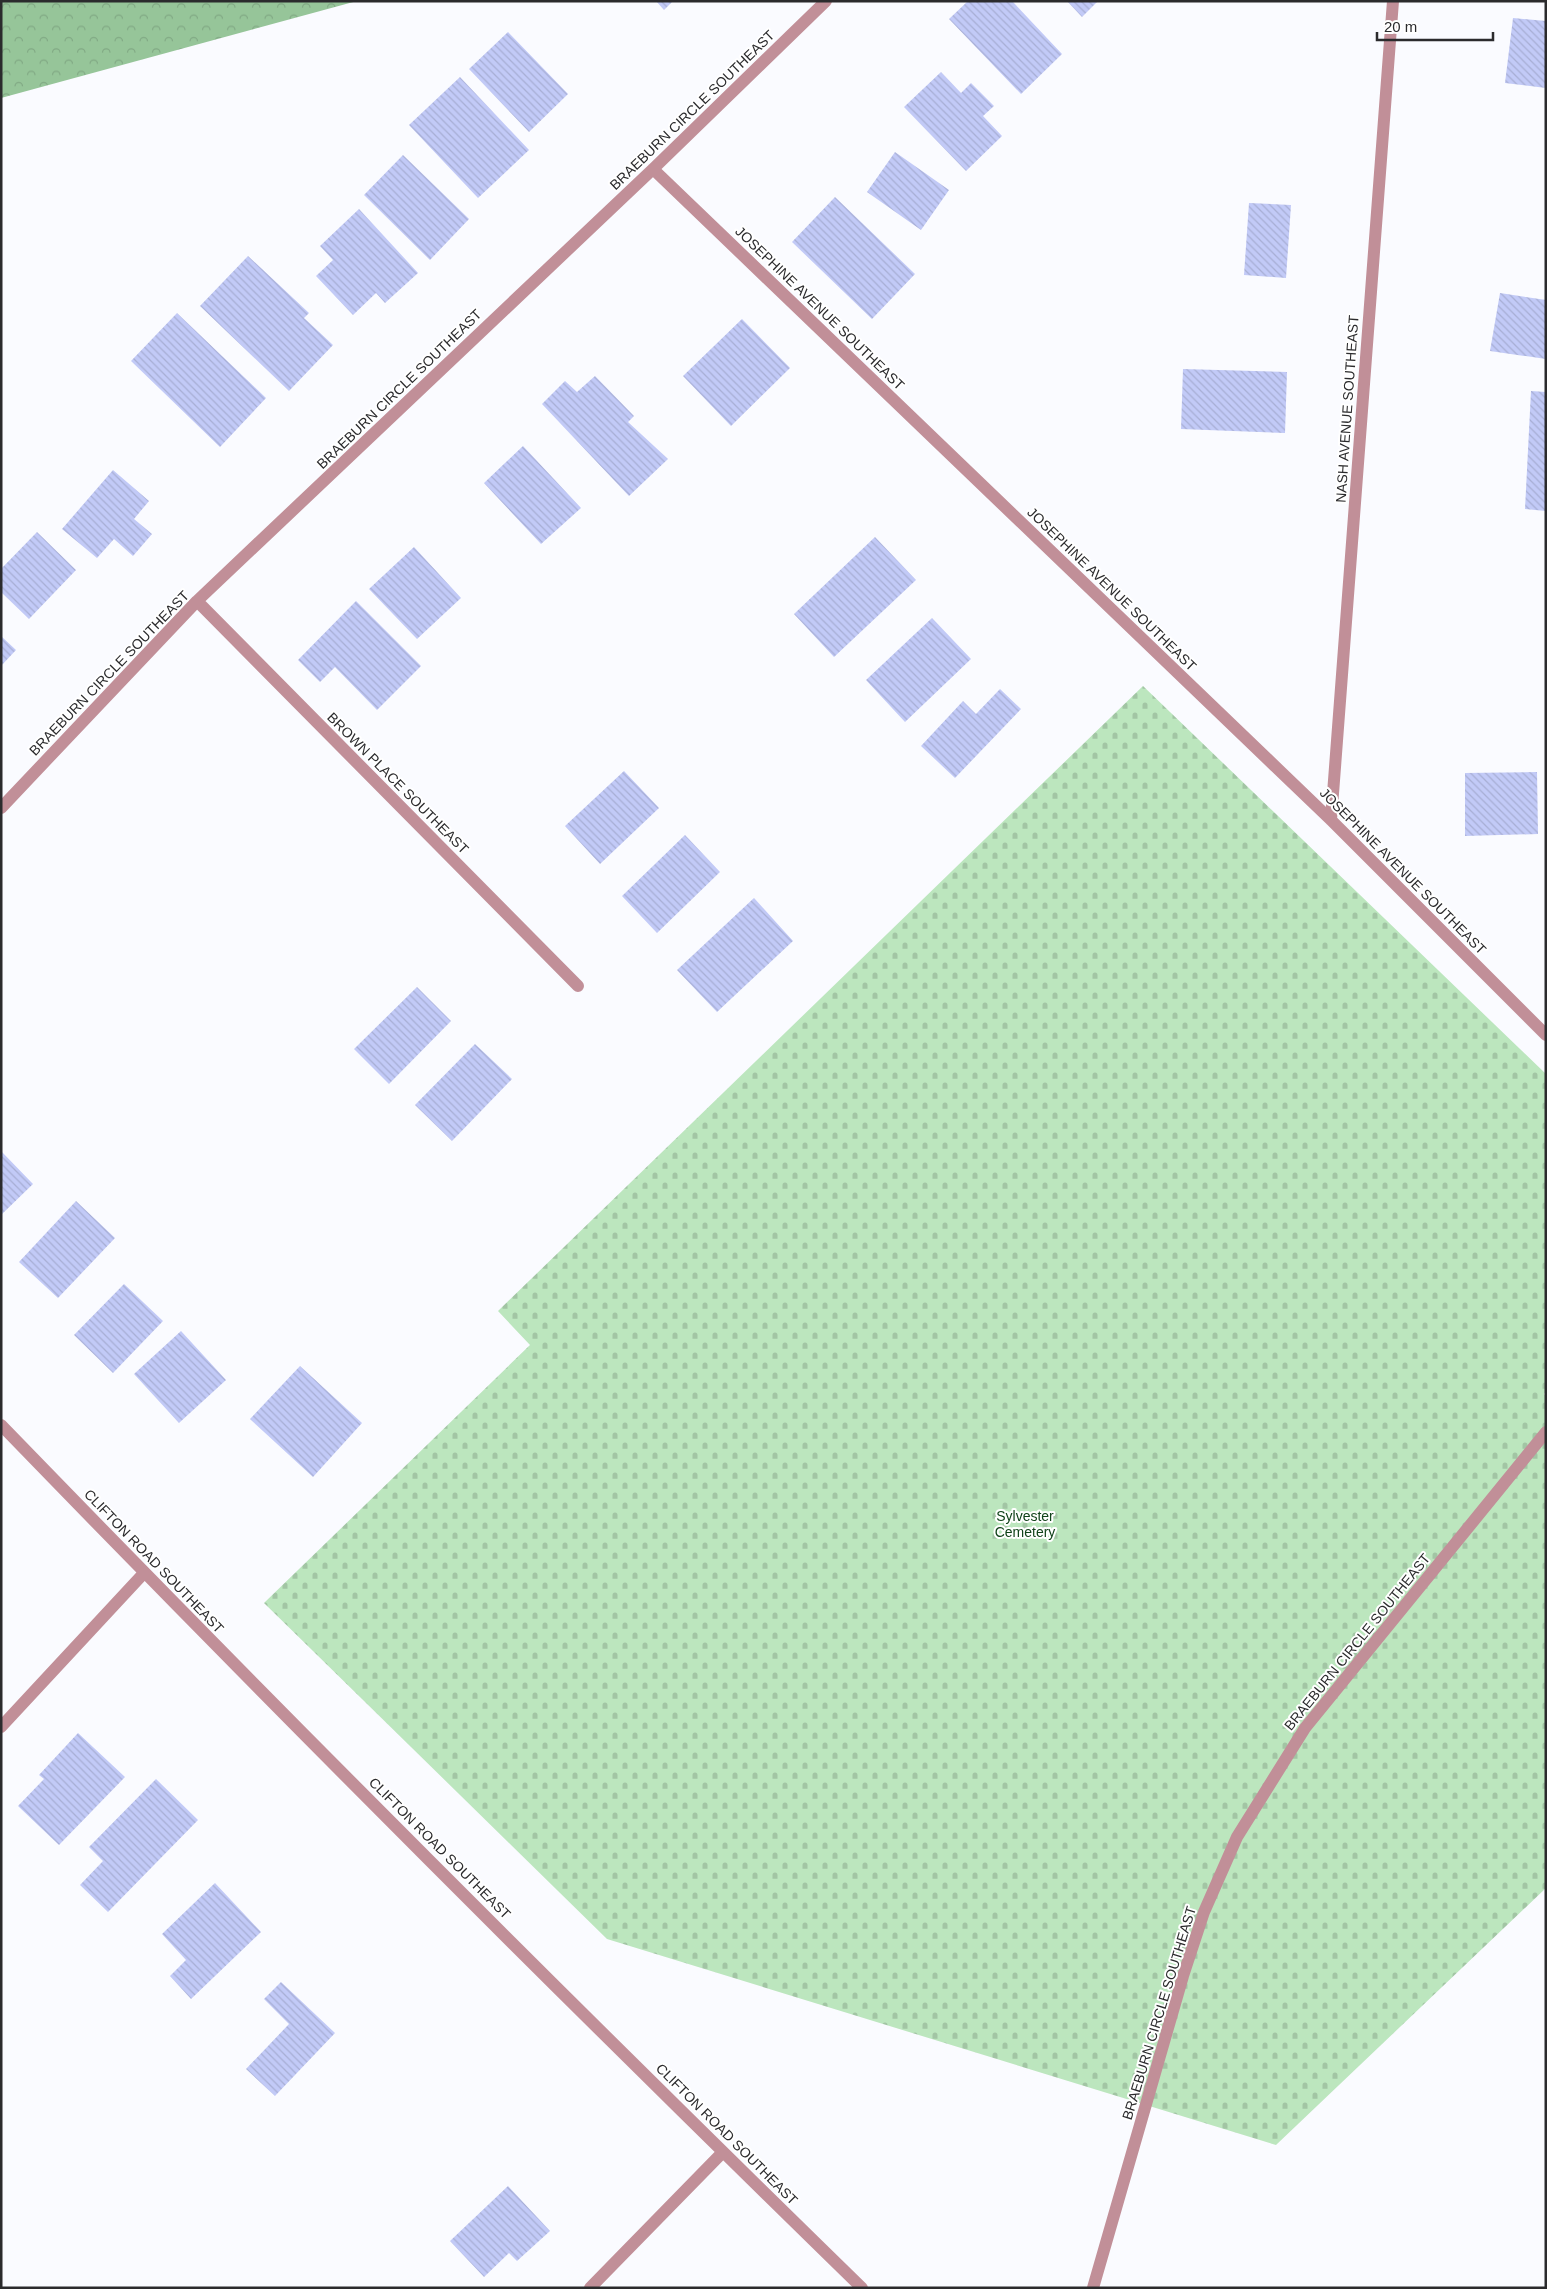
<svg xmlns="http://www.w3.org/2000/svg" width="1547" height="2289" font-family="Helvetica,sans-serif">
	<defs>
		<pattern id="forest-crowns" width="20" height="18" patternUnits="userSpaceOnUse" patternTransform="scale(1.25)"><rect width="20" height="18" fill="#96c599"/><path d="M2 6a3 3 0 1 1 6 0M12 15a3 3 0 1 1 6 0" fill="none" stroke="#81a984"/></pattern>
		<pattern id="cemetery-stones" width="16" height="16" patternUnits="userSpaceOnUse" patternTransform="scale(1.25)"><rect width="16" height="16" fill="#bce6be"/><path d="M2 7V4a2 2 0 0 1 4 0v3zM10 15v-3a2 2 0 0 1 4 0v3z" fill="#a2c5a4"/></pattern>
		<pattern id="building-back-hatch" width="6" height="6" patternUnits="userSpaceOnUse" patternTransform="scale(1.25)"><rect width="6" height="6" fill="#c2caf7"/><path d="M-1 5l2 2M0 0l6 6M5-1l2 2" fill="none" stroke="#a7aed4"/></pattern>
	</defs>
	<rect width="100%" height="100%" fill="#fafbff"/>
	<path fill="url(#forest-crowns)" d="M1,1H357L1,98Z"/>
	<path fill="url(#cemetery-stones)" d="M1143,686L1546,1074V1392L1544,1394L1546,1396V1888L1276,2145L607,1939L264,1603L530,1345L498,1311Z"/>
	<path fill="url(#building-back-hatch)" d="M656,1H673L664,10Z
		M968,1H1012L1062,54L1021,94L949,19Z
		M1067,1H1098L1082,17Z
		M1513,18L1546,21V88L1505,83Z
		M508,32L568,94L529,132L469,69Z
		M941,72L961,93L971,83L994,106L983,116L1002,136L966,171L904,107Z
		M460,77L529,150L478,198L409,125Z
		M895,152L949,190L921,230L867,192Z
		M403,155L469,219L430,260L364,195Z
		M835,197L915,274L872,319L792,242Z
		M1249,203L1291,205L1286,278L1244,275Z
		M359,209L418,273L385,303L376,293L353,315L316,276L333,260L320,246Z
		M248,256L309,313L304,318L333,345L289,391L200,306Z
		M1500,293L1546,300V359L1490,351Z
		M177,313L266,398L220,447L131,361Z
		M742,319L790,368L731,426L683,376Z
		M1183,369L1287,372L1285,433L1181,429Z
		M595,376L634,416L628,422L668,459L629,496L542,404L565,381L577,392Z
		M1531,391L1546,392V511L1525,509Z
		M523,446L581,508L541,544L484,483Z
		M113,470L149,501L134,519L152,534L133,556L114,539L97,558L62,529Z
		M37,532L76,570L29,619L1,592V569Z
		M875,537L916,580L834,657L794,614Z
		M414,547L461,598L417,639L369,589Z
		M356,601L421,666L377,710L335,667L320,682L298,660Z
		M932,618L971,659L905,722L866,680Z
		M1,636L16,650L1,666Z
		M1000,689L1021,709L955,778L921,746L963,701L976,714Z
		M624,771L659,808L600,864L565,826Z
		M1537,772L1538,834L1465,836V773Z
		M685,835L720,872L657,933L622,896Z
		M754,898L793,941L717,1012L677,970Z
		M417,987L451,1021L389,1084L354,1049Z
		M475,1044L512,1079L452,1141L415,1105Z
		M1,1151L33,1184L1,1215Z
		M76,1201L115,1238L58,1298L19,1262Z
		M124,1284L163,1321L113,1373L74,1335Z
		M181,1331L226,1380L179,1423L134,1374Z
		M300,1366L362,1423L313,1477L250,1419Z
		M78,1733L125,1777L59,1845L18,1806L44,1779L39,1775Z
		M156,1779L198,1820L108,1912L80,1885L103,1861L89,1847Z
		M215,1883L261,1932L191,1999L170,1976L186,1960L162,1934Z
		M281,1982L335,2033L275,2096L246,2069L289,2024L264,1999Z
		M508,2186L550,2231L517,2261L509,2253L484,2277L450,2241Z"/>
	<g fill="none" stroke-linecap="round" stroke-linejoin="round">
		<path stroke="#c18f98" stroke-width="12" d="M653,169L1331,820L1546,1035
			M197,601L578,986
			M1,808L197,601L653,169L826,1
			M1331,820L1393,1
			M1,1425C284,1717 571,2004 862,2288
			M1,1727L144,1573
			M590,2288L723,2152
			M1093,2288L1183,1976L1204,1912L1237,1837L1305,1728L1546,1432"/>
	</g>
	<g text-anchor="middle" stroke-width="4" stroke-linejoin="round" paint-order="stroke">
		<g font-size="14" fill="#2b2b2d" stroke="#fff">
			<text transform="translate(692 110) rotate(-44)" y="5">BRAEBURN CIRCLE SOUTHEAST</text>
			<text transform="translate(820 308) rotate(44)" y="5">JOSEPHINE AVENUE SOUTHEAST</text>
			<text transform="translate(399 389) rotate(-44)" y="5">BRAEBURN CIRCLE SOUTHEAST</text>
			<text transform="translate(1347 409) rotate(-86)" y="5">NASH AVENUE SOUTHEAST</text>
			<text transform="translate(1112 589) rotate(44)" y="5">JOSEPHINE AVENUE SOUTHEAST</text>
			<text transform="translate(109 673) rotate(-46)" y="5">BRAEBURN CIRCLE SOUTHEAST</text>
			<text transform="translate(398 783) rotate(45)" y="5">BROWN PLACE SOUTHEAST</text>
			<text transform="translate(1403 871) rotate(45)" y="5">JOSEPHINE AVENUE SOUTHEAST</text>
			<text transform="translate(154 1561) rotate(46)" y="5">CLIFTON ROAD SOUTHEAST</text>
			<text transform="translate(1357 1642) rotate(-51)" y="5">BRAEBURN CIRCLE SOUTHEAST</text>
			<text transform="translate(440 1848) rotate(45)" y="5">CLIFTON ROAD SOUTHEAST</text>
			<text transform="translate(1159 2013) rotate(-73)" y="5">BRAEBURN CIRCLE SOUTHEAST</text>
			<text transform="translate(727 2134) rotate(45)" y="5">CLIFTON ROAD SOUTHEAST</text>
		</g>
		<g font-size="14" fill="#104219" stroke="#fff">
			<text x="1025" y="1521">Sylvester<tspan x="1025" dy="16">Cemetery</tspan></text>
		</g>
	</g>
	<rect width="1547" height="2289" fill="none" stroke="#2b2b2d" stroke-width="5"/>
	<path d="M1377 32v8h116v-8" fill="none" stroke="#2b2b2d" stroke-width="2.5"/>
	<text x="1384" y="32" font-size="15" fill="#2b2b2d" stroke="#ffffff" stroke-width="4" paint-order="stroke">20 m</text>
</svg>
